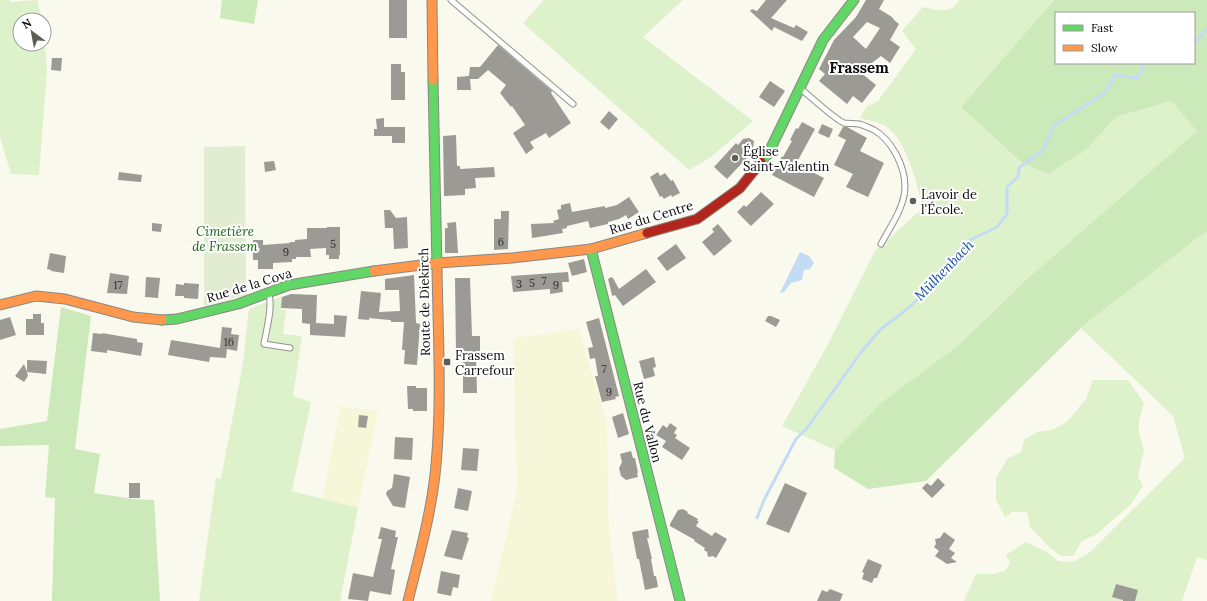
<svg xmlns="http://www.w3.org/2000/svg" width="1207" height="601" font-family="Lora,serif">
	<rect width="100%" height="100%" fill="#faf9ed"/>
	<path fill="#f6f7d8" d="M579,329L607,423L609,529L618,601H491L517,490L513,338Z
		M341,406L378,411L358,508L322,499Z"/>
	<path fill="#ddf1cb" d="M0,0H10L11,2L37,0L42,20H20V44H44V35L47,69L39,175L11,174L0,137Z
		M544,0H683L643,37L753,121L711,157L689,170L523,23Z
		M959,0H1054L961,107L1021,162L1048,174L1087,149L1116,117L1171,101L1197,131L1027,279L960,344L882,402L835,450L782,426L826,348L875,251L923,208C916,184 907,134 881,124C875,121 867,120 860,118L866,107L878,101L916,49L902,31L923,7C936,10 952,15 959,0Z
		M1207,231V560L1197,557L1182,601H964L976,574H993L1005,571L1010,563L1006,555L1026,542L1047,552L1058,561L1073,562L1090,552L1185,458L1173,416L1081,328L1116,300Z
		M282,296L281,310H286L283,334L302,336L293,396L311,402L292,491L358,508L340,601H199L216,478L221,479L243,363L249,309Z
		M1093,380H1128L1144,403L1139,420V433L1144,450L1138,476L1143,486L1131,504L1097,534L1082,541L1073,556H1061L1049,547L1030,527L1027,512H1012L1005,517L996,499V478L1008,458L1021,452L1024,440L1037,432L1052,430L1067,422L1086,399Z"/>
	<path fill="#cce9b9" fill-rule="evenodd" d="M222,0H258L254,24L220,18Z
		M1054,0H1207V231L1116,300L1081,328L926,481L868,489L834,468L835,450L882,402L960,344L1027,279L1197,131L1171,101L1116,117L1087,149L1048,174L1021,162L961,107ZM1056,13H1194V63H1056Z
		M61,307L91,316L75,449L100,454L94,493L133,499L154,500L160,601H52L55,498L45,497L49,445L0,446V429L47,421Z"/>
	<path fill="#e2ecd0" d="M245,146L246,295L204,306V147Z"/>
	<path fill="#c2dcf5" d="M800,252L809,256L814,263L810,269L804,270L802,280L791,283L784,292L780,293Z"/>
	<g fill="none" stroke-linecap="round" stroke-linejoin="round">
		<path stroke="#c2dcf5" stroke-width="3" d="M1194,44L1207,29
			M757,518L764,500L796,439L807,428L862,351L882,328L905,311L926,292L967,249L970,240L997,227L1007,214V187L1018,177L1019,168L1043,150L1054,126L1106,92L1115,75L1137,78L1145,63"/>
	</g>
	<path fill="#9c9a94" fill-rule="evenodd" d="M389,0H407V38H389Z
		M766,0H787L771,18L794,28L796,25L808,32L802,41L774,27L772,31L750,11L752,9L757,11Z
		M866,0H884L879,9L892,17L894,20L899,24L890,40L900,47L890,63L881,56L860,72L876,85L862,103L853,96L847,104L819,81L825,74L819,69L834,40L856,17ZM867,22L880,28L866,49L853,37Z
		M498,45L552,91L551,93L571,123L549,138L546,133L530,142L534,148L526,154L513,133L525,125L512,106L511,107L500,93L506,85L488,70L478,79H470L471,90H457V77L469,76L470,67H480Z
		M52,58H62L61,71L51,70Z
		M391,64H401V72H405V100H391Z
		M770,81L785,91L774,107L759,97Z
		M609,111L618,119L609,130L600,122Z
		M384,118V127H405V143H392V136H374V129H377L376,119Z
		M802,122L815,129L796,164L824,178L814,197L772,175L782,156L783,157L792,141L790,140L796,128L798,129Z
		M822,124L833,129L829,138L818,133Z
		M843,127H847L867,138L860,151L884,163L868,197L846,187L853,174L834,165L846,140L838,136Z
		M456,135L457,166H460V169L494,167L495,177L475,178L476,188L465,189V195L444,196L443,136Z
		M749,138L754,141L753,148L756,152L750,159L748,157L727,179L714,167L736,143L738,145L743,139Z
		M274,161L276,170L265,172L264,162Z
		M119,172L142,175L141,182L118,180Z
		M658,172L660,176L665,173L671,181L673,180L680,193L672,197L671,195L664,199L662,196L660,197L650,177Z
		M761,192L774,204L751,226L737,212L744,205L746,207Z
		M629,197L639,212L628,219L626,215L619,219L608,222V224L590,228L588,221L567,226V228L562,229L563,233L532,238L531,224L554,223L553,221L559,219L557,210L561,209V205L570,203L572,212L605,206V208L617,205Z
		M384,210H390L396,218L407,217L408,248L394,249L393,228H385Z
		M501,211H509L508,249L494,250V219H501Z
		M456,222L458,253H445V228H448L447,223Z
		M152,223L162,224L161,232L152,231Z
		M718,224L732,241L714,256L702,242L714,232L712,229Z
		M327,227H340V255H339V259H329V255H326V248L310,249L311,257H296V259H292V262L273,263V269H258V260H253V240H263V245L290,243V242H295V240L307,239V228H327Z
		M676,244L686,258L667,271L657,258Z
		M50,253L66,256L64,273L51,271V270L47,269Z
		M584,259L587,272L572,276L568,263Z
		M646,269L656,282L623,306L615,295L612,296V295L608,279L611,277L613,278L619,289Z
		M568,272L569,282H562L563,292L550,294V289L513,292L511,276Z
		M110,273L129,276L127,294L107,293Z
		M414,275L416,323L420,324L417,365L404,364L405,350H402L404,322H391V320H389L369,318V320L358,319L361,291L381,293L379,312L400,311L399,290H385V279Z
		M146,277L160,278L158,298L145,297Z
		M455,278H470L472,336H480V351L476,356L477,393H463V354H456Z
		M184,283L199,284L198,299L184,298V296H175L176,284L184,285Z
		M291,294L317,295L316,323L334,324V315L347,316L345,337L310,335V324L302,323V309L281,308L282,297Z
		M33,314H41V323H44V335H26V319H33Z
		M768,316H771L780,320L776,327L765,321Z
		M10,317L16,335L0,340V320Z
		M599,318L619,396L615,397L616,399L602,402L595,376H598L595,358L590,359L588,348L593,347L586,322Z
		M222,327L232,328L231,334L239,335L237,351L227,349L226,358L210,357L209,362L168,355L171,340L220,348Z
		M93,333L102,334V333L137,339V342L143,343L141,356L107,350V353L91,351Z
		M654,357L656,367L653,368L655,376L644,379L639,361Z
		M27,360L47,361L46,374L27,372L28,376L24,382L15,376L24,364L27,372Z
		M407,386H416V388H427V411H413V409H408Z
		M623,413L629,434L618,438L612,417Z
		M359,415L368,416L366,428L358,427Z
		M670,423L677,428L674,433L677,435L675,438L690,448L682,460L662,447L666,441L656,435L663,425L667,428Z
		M395,437L413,438L412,460L394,459Z
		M463,448L479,449L477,471L461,470Z
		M631,451L633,458H635L638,473H637L638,477L626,480L621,476L619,468L622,462L620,454Z
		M394,474L410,477L405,508L393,506L386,494L387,491L392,488Z
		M938,478L945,485L932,498L922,488L927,483L931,486Z
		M129,483H140V498H129Z
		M785,483L807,493L789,533L766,524Z
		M458,488L472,491L468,511L454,508Z
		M683,509L688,512L687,513L698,519L697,521H699L696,526L712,536L715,532L727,539L716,558L713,556L708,557L707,552L704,550L705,548L694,541L695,540L670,526V524L678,510Z
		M381,527L396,531L395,537H398L391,569L395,570L391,595L370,591L368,601L348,599L353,573L373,577L382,539H378Z
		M648,529L649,538H647L652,559H651L654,576H656L658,587L645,590L639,559H637L632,532Z
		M452,530L468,533L467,537L469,538L462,560L444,556Z
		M944,532L955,540L949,549L955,553L951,558L957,562L947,564L935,556L939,551L934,547L936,544L935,539L940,538Z
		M868,559L882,565L877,578H874L872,583L862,579L864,573L862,572Z
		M441,571L460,575L458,588L453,587L451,596L437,593Z
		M1116,584L1138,590L1135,601H1123V600L1112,597Z
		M830,589L843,594L840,601H817L822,590L827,592Z"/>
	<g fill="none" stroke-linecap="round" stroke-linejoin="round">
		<defs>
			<path id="lane" d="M451,0L573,104
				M801,89C811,97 834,119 844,123C849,124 855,123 859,124C864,125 869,128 874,130C883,135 891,145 896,154C916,192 899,211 881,244
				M269,295C273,307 266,331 264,344L290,348"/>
			<path id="fast" d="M433,80L437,268
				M761,162L768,154L823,40L854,0
				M591,249L680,601
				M162,320L177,319L238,304L289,285L374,271"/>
			<path id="slow" d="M432,0L433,80
				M374,271L437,263L512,258L591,249L647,233
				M0,305L36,296L65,299L133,317L162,320
				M408,601C419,556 432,511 436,465C442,399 438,333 437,268"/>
			<path id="jam" d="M647,233L697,219L740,188L761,162"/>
		</defs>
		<use href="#lane" stroke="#92928c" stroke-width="7"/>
		<use href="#fast" stroke="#898883" stroke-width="11"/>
		<use href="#slow" stroke="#898883" stroke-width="11"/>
		<use href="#jam" stroke="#898883" stroke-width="11"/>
		<use href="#lane" stroke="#fefefc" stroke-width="5"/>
		<use href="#fast" stroke="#63d668" stroke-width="9"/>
		<use href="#slow" stroke="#ff974d" stroke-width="9"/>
		<use href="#jam" stroke="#b3261e" stroke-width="9"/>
	</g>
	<g fill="#5e5e59" stroke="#fff" stroke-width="1.5">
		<circle cx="735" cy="158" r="4"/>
		<circle cx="913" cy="201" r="4"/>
		<rect x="443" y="358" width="8" height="8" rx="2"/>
	</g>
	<g text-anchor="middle" stroke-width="4" stroke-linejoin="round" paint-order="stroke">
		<g font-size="11" fill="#2e2e2c">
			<text x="501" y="246">6</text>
			<text x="333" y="248">5</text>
			<text x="286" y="256">9</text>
			<text x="544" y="285">7</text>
			<text x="532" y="287">5</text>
			<text x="519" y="288">3</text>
			<text x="118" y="289">17</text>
			<text x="556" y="289">9</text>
			<text x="229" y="346">16</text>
			<text x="604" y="373">7</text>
			<text x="609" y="396">9</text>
		</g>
		<g font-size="13" fill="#0a0a0a" stroke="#fff" text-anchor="start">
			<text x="743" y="156">Église<tspan x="743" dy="15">Saint-Valentin</tspan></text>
			<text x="921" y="199">Lavoir de<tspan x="921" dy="15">l'École.</tspan></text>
			<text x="455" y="360">Frassem<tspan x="455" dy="15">Carrefour</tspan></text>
		</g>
		<g font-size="13" fill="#0a0a0a" stroke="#fff">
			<text transform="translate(651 217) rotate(-17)" y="5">Rue du Centre</text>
			<text transform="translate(249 285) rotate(-17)" y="5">Rue de la Cova</text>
			<text transform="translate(424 302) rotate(-91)" y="5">Route de Diekirch</text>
			<text transform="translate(648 422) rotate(76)" y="5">Rue du Vallon</text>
		</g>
		<g font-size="13" font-style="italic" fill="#1d6419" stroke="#fff">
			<text x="225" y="236">Cimetière<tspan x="225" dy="15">de Frassem</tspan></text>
		</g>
		<g font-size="14" font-style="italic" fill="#0f4ba1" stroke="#fff">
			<text transform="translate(944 270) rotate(-46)" y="5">Mülhenbach</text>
		</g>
		<g font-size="15" font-weight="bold" fill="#0a0a0a" stroke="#fff">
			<text x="859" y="73">Frassem</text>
		</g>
	</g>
	<rect x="1055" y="12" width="140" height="52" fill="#ffffff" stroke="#9d9d9d"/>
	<rect x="1063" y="25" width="20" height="6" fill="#63d668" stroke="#9d9d9d"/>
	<text x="1091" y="32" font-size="12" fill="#0a0a0a">Fast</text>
	<rect x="1063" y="45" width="20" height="6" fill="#ff974d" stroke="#9d9d9d"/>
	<text x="1091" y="52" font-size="12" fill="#0a0a0a">Slow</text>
	<g transform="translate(32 32) rotate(328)"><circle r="19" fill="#ffffff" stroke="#9d9d9d"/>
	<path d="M0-3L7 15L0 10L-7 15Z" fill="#5e5e59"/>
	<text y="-6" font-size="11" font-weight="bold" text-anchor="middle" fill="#0a0a0a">N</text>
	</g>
</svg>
